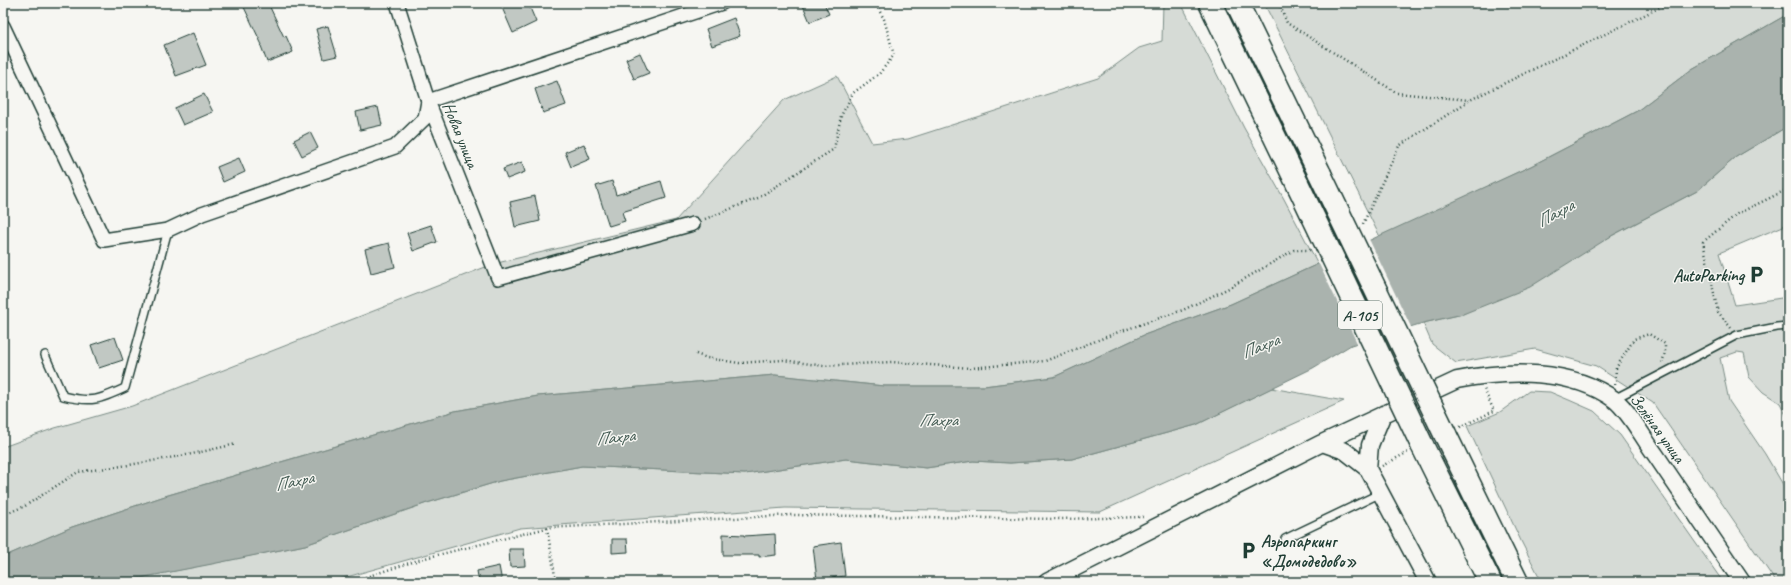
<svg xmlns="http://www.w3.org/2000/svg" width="1791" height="585" font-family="Caveat,sans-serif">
	<rect width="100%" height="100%" fill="#f6f6f2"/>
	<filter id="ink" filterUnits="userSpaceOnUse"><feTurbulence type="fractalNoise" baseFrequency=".025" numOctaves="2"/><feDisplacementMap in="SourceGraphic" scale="8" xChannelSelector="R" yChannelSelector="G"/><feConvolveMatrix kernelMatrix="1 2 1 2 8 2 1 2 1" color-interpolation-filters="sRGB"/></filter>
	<g filter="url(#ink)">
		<path fill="#d6dbd6" stroke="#7a8c85" d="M1163,3H1181L1244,128L1284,199L1318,264L1231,304L1144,335L1054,377L984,386H884L775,375L538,396L455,411L165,496L72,527L3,557V447L55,428L132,406L493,264L676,220L784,100L837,76L872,143L908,139L1098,78L1139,48L1162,41Z
			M1264,3H1788V14L1692,69L1637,111L1531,166L1380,237Z
			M1788,126V224L1719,253L1735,305L1788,297V419L1780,403L1763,392L1749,377L1744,353L1737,352L1720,358L1729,401L1765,454L1788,493V582H1776L1653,403L1596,366L1535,349L1456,363L1432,344L1423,323L1463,314L1697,191L1736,157Z
			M1271,388L1344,401L1100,512L785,508L520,528L329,582H119L305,545L427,503L500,481L582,466L745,474L846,459L926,468L973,461L1010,463L1072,459L1196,425Z
			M1529,391L1550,392L1569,400L1594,411L1620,435L1723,582H1542L1522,543L1467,426L1500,412Z"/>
		<path fill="#aab3ae" stroke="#72847d" d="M1788,14V126L1736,157L1697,191L1613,235L1530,287L1463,314L1423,323L1351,345L1313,368L1196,425L1072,459L1010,463L973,461L926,468L846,459L745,474L582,466L500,481L427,503L305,545L212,564L119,582H3V557L72,527L165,496L455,411L538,396L775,375L884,386H984L1054,377L1144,335L1231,304L1531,166L1637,111L1692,69Z"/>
		<path fill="#f6f6f2" d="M1369,239L1412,329L1358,345L1318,262Z"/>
		<path fill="#c1c8c3" stroke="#1f3d34" d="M242,3H268L284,37L286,36L293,52L267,62L261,46L262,45Z
			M500,3H528L536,22L513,33Z
			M802,3H824L829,14L810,22Z
			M734,18L740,36L712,46L706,29Z
			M328,26L337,56L324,59L316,29Z
			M193,33L206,65L176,76L164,45Z
			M640,53L649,73L634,79L626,59Z
			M557,81L566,105L543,113L535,89Z
			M204,94L213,112L183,125L175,108Z
			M378,107L382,125L360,130L356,112Z
			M310,132L318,148L302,156L294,140Z
			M584,144L590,159L571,167L565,152Z
			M239,158L245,172L223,182L217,167Z
			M522,162L525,172L507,179L503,169Z
			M612,181L616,195L661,181L666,198L622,212L625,221L609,226L596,186Z
			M535,196L540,221L515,227L510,202Z
			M431,225L437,242L413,251L407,233Z
			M389,243L395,267L371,273L365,249Z
			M115,337L123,360L99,368L91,345Z
			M723,534L744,535V536L775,534L776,555L759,557V555H723Z
			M612,539H627L628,552L612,553Z
			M841,542L845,576L817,580L813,546Z
			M509,549H524L525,566L510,567Z
			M499,566L502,582H479L477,571Z"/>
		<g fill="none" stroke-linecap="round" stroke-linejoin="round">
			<defs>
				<path id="service" d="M45,355L63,396C92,403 99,400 125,388L168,230
					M1614,399L1737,335L1777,327L1788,326
					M1285,539L1381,493"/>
				<path id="minor" d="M397,3L428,101L498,278L693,224
					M3,26L104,240L168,230L202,214L395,147L425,118L428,101L722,3"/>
				<path id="tertiary" d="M1322,443L1345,451L1368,469L1428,582
					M1368,469L1370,445L1383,414
					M1047,582L1322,443L1457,380C1508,370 1571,368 1615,400C1630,412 1643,438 1655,454C1684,497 1713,539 1742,582"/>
				<path id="trunk" d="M1210,3L1298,185
					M1237,3L1320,174
					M1445,434L1517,582
					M1422,445L1490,582"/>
			</defs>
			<use href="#service" stroke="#1f3d34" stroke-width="10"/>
			<use href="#minor" stroke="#1f3d34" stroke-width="16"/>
			<use href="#tertiary" stroke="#1f3d34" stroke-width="19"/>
			<use href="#trunk" stroke="#1f3d34" stroke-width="25"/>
			<path stroke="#1f3d34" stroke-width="2.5" stroke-dasharray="1 3" stroke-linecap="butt" d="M1279,3L1287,23L1397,93L1469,100
				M705,219L758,198L834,149L841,116L853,93L879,74L894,55L884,19L875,3
				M1363,224L1399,146L1470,100L1669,3
				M1731,328L1718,312L1703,242L1737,214L1788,189
				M696,354L707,358L739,363L783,360L824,366L892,362L971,368L1045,361L1116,333L1183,310L1229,288L1294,250H1311
				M1615,385L1616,368L1634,339L1649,334L1665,344V353L1662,363
				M1460,427L1494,411L1484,389
				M1382,466L1408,452
				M3,515L25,506L78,472L129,465L192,454L236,444
				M547,528L556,582
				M350,582L425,558L547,528L792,515L1059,519L1143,517"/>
			<use href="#service" stroke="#f6f6f2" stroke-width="7"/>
			<use href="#minor" stroke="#f6f6f2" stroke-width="13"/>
			<use href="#tertiary" stroke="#f6f6f2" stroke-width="16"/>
			<use href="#trunk" stroke="#f6f6f2" stroke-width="22"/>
			<defs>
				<path id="trunk-bridge" d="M1320,174L1445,434
					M1298,185L1422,445"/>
			</defs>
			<use href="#trunk-bridge" stroke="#1f3d34" stroke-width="25" stroke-linecap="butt"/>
			<use href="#trunk-bridge" stroke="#f6f6f2" stroke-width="22"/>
		</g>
	</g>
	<defs>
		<symbol id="parking-bare" viewBox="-9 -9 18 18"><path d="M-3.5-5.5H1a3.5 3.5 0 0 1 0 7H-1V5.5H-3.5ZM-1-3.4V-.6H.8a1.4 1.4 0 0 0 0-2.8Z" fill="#1f3d34" stroke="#f6f6f2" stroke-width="2.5" paint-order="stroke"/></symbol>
	</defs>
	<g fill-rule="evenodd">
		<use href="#parking-bare" x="1744" y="262" width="25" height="25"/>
		<use href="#parking-bare" x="1236" y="538" width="25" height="25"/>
	</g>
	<g text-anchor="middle" stroke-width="3" stroke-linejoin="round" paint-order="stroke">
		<rect fill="#f6f6f2" stroke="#60746d" stroke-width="1" x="1338" y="301" width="44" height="28" rx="3"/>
		<g font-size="16" font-weight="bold" fill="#1f3d34">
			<text x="1360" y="321">А-105</text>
		</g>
		<g font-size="17" fill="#1f3d34" stroke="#f6f6f2">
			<text transform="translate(461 135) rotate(68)" y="6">Новая улица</text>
			<text transform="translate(1658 428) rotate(54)" y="6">Зелёная улица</text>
		</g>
		<g font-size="17" font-weight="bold" fill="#1f3d34" stroke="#f6f6f2" text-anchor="end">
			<text x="1744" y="281">AutoParking</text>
			<text x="1261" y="547" text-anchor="start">Аэропаркинг<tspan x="1261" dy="20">«Домодедово»</tspan></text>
		</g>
		<g font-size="18" font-style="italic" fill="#425a52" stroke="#f6f6f2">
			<text transform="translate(1555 213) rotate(-28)" y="6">Пахра</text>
			<text transform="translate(1260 346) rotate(-22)" y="6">Пахра</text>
			<text transform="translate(938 420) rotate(-1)" y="6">Пахра</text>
			<text transform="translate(615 437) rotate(-7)" y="6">Пахра</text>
			<text transform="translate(294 481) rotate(-12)" y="6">Пахра</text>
		</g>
	</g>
	<rect width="1791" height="585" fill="none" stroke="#f6f6f2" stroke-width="16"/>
	<rect x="8" y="8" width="1775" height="569" fill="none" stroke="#1f3d34" stroke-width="1.5" filter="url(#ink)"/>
</svg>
